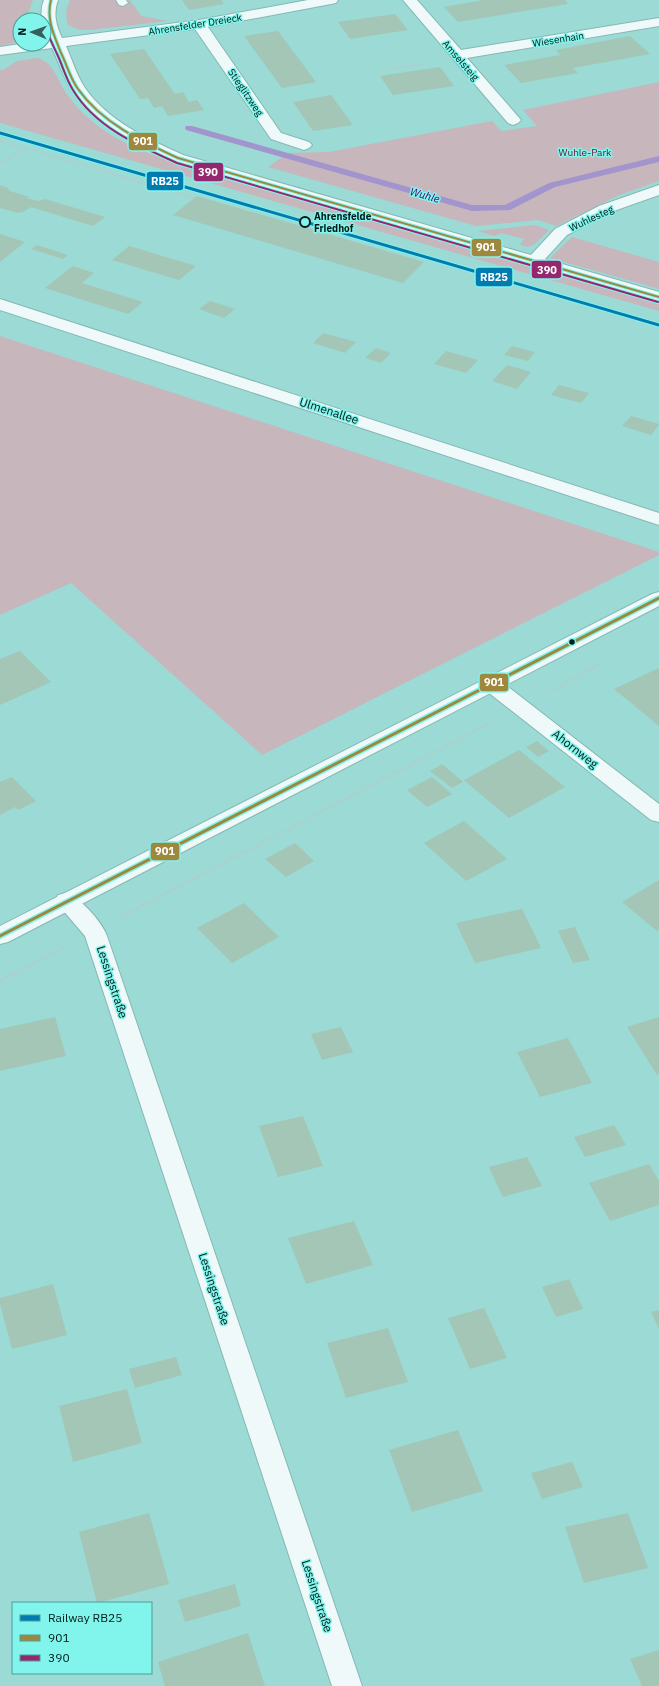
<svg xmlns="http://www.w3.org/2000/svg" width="659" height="1686" font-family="'IBM Plex Sans',sans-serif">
	<rect width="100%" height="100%" fill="#9bdad5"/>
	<path fill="#c7b6bb" d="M0,0H33L29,11L23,12V17H29V20H20V41L0,46Z
		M70,0H115L119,6L129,5L127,1L130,0L141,16L168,21L90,30H80L68,25C65,16 66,8 70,0Z
		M38,58C54,63 58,81 66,93C72,101 78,109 86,116C120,148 169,161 213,174L659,303V311L0,123V70H3L17,61Z
		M659,82V181L617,196L556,226L538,220L476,226L268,167L288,153L329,152L492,121L501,131L537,126L523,110Z
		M535,225L549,230L535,244L528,247L520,245L524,239L501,233L495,236L478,231Z
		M572,237L659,262V289L550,258Z
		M0,336L659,552V555L262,755L71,583L0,615Z"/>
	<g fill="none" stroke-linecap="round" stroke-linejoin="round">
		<path fill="#a294cd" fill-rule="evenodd" d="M186,126H192L472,205H505L549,183L659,156V162L555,187L510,210L472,211L186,130L185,128Z"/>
	</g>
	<path fill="#a3c6b6" d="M182,0H221L224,4L189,10Z
		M483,0H565L568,4L458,22L444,7Z
		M23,11H29V17H23Z
		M395,14L408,30L350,39L338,22Z
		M278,31L284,39L316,82L282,88L244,36Z
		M630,36L650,54L573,68L578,73L521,83L504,65L560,55L556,50Z
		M144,49L175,94L183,92L189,102L197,100L204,110L168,116L162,106L154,108L148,98L140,99L110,54Z
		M440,67L454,86L393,95L380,76Z
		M331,95L353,125L313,131L293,102Z
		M0,185L8,188L10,191L29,197L27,198L38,201L45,199L105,217L93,226L31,207L23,212L18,213L0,208Z
		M197,196L424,262L403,283L173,215Z
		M0,234L25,242L0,262Z
		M37,245L68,255L63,259L31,249Z
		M129,246L196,266L179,280L112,260Z
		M73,266L94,273L82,283L143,302L128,314L45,288Z
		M210,301L235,309L224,318L199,309Z
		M323,333L356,342L345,353L313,343Z
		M512,346L535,352L528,361L504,355Z
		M376,348L391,353L381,363L365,358Z
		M446,351L478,360L466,373L434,364Z
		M507,365L531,372L517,389L492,381Z
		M559,385L589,393L581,403L551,395Z
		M631,416L659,424V425L651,435L622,426Z
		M20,651L51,682L0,705V659Z
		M659,668V726L614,689Z
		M537,741L549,751L538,757L526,747Z
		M519,750L565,787L509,818L464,780Z
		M442,764L463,782L452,788L430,771Z
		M12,777L36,801L18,810L15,807L0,815V782Z
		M432,777L452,794L427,807L407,790Z
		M464,821L507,859L466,881L424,843Z
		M295,843L314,861L286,877L265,859Z
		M659,880V930L657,931L622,902Z
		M244,903L279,937L232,963L197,928Z
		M522,909L541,948L475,963L456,923Z
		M575,927L590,960L573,963L558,931Z
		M55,1017L66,1056L0,1071V1029Z
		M659,1017V1074L657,1075L627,1027Z
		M341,1027L353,1052L322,1060L311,1034Z
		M568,1038L592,1083L540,1097L517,1052Z
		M303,1116L323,1166L278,1177L259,1126Z
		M614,1125L626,1145L585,1157L574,1137Z
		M527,1157L542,1186L503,1197L489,1167Z
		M649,1164L659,1181V1205L610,1221L589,1183Z
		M354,1221L373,1265L306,1284L288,1238Z
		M569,1279L583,1309L556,1317L542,1287Z
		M53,1284L67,1335L12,1349L0,1304V1298Z
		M484,1308L507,1358L470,1369L448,1318Z
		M659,1310V1329L651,1312Z
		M388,1328L408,1382L346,1398L327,1343Z
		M176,1357L182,1375L135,1388L129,1369Z
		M127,1389L142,1443L73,1462L59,1406Z
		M458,1430L483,1491L412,1512L389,1450Z
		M572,1462L583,1487L542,1499L531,1473Z
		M149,1513L169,1584L97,1603L79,1532Z
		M628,1513L648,1568L584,1583L565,1527Z
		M235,1584L241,1606L185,1622L178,1600Z
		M248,1633L265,1686H165L158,1662Z
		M659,1650V1686H642L630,1659Z"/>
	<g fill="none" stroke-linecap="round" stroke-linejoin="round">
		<defs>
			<path id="service" d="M116,0H126L128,3L123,6L119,5Z"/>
			<path id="minor" d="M44,0H58C53,14 56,25 62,38L199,20L308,0H338L336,3L331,4L208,27L281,133L309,142L312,145L309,148L304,150L271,139L195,29L66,46C72,60 77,76 85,88C109,122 147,138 183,155L531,255L555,229L599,206L659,185V195L611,212L567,235L545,259L659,292V302L535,266L527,265L526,264L173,161C134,144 95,127 72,90C63,77 59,62 52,48L0,55V47L20,44H44V41L49,40L44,28V20L41,19L42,6Z
				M403,0H417L461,50L659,18V26L467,58L521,120L518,123L513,125L508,123Z
				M0,299L659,513V525L0,310Z
				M491,677L498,679L659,804V822L651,820L484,689L481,684L484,679Z
				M66,893C80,897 102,922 107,936L362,1686H332L85,936L55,901L58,895Z"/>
			<path id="tertiary" d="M659,592V606L8,942L0,944V926L652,594Z"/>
		</defs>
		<use href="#service" stroke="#85b8b4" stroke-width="2"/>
		<use href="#minor" stroke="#85b8b4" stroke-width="2"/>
		<use href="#tertiary" stroke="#85b8b4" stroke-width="2"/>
		<path stroke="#b8cac8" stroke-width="2" stroke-dasharray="1.5 1.5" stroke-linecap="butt" d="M382,70L429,63
			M0,141L194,198
			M0,164L25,149"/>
		<path stroke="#b8cac8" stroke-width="2.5" stroke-dasharray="2 2" stroke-linecap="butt" d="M549,692L601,663
			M121,917L492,722
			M10,976L65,947"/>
		<path stroke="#b8cac8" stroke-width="3" stroke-dasharray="2.5 2.5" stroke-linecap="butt" d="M0,981L12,975"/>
		<use href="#service" fill="#f0f9f9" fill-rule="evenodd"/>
		<use href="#minor" fill="#f0f9f9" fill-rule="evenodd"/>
		<use href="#tertiary" fill="#f0f9f9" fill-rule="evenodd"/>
		<defs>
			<path id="bus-1-far1" d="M51,0C46,19 54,35 61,53C67,65 70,78 78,89C102,123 141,141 178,158L659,297"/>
			<path id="bus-1" d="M0,936L659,598"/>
			<path id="bus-2" d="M44,22C47,34 53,45 58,56C63,67 66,79 73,90C95,127 139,146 177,163L658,302"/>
		</defs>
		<use href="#bus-1-far1" stroke="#81f4eb" stroke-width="4"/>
		<use href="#bus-1" stroke="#81f4eb" stroke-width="6"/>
		<use href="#bus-2" stroke="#81f4eb" stroke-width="4"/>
		<use href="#bus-1-far1" stroke="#9e883d" stroke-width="2"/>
		<use href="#bus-1" stroke="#9e883d" stroke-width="3"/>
		<use href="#bus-2" stroke="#95276e" stroke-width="2"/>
		<defs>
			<path id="rail-1" d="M0,133L659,325"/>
		</defs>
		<use href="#rail-1" stroke="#81f4eb" stroke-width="5"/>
		<use href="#rail-1" stroke="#007cb0" stroke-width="3"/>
	</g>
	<circle fill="#81f4eb" stroke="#021b19" stroke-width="2" cx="305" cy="222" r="5"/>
	<circle fill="#021b19" stroke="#81f4eb" stroke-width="1.5" cx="572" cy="642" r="3.5"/>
	<g text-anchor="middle" stroke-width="3" stroke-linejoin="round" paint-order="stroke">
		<g font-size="10" fill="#021b19" stroke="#81f4eb">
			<text transform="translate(195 24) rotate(-9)" y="4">Ahrensfelder Dreieck</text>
			<text transform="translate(558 39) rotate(-9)" y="4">Wiesenhain</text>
			<text transform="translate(461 60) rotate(49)" y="4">Amselsteig</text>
			<text transform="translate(246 92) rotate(56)" y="4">Stieglitzweg</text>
			<text transform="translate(591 218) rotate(-25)" y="4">Wuhlesteg</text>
		</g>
		<g font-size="10" fill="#6e0f2d" stroke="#81f4eb">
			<text x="585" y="156">Wuhle-Park</text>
		</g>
		<g font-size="10" font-weight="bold" fill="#021b19" stroke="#81f4eb" text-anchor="start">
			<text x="314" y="220">Ahrensfelde<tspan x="314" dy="12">Friedhof</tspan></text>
		</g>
		<g font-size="11" font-style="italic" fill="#48006b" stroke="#81f4eb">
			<text transform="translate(425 195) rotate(16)" y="4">Wuhle</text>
		</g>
		<g font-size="12" fill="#021b19" stroke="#81f4eb">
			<text transform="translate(329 411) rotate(18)" y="4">Ulmenallee</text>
			<text transform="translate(575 749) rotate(38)" y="4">Ahornweg</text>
			<text transform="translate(112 982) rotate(72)" y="4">Lessingstraße</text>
			<text transform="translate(214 1289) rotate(72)" y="4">Lessingstraße</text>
			<text transform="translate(317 1596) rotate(72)" y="4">Lessingstraße</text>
		</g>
	</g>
	<g stroke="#81f4eb" stroke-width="1.5">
		<rect x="128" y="132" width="30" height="19" rx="4" fill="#9e883d"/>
		<rect x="193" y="162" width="31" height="20" rx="4" fill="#95276e"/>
		<rect x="146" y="171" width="38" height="20" rx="4" fill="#007cb0"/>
		<rect x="471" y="238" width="31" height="19" rx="4" fill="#9e883d"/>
		<rect x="531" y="260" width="31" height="19" rx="4" fill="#95276e"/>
		<rect x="475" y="267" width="38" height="20" rx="4" fill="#007cb0"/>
		<rect x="479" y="673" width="30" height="19" rx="4" fill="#9e883d"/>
		<rect x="150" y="842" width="30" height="19" rx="4" fill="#9e883d"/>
	</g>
	<g font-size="11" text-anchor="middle" font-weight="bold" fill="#fff">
		<text x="143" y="145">901</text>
		<text x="208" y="176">390</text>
		<text x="165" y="185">RB25</text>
		<text x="486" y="251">901</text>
		<text x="547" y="274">390</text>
		<text x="494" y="281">RB25</text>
		<text x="494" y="686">901</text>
		<text x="165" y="855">901</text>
	</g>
	<rect x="12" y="1602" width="140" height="72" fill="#81f4eb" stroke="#4e9d97"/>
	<rect x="20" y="1615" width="20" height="6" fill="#007cb0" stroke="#4e9d97"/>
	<text x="48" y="1622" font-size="12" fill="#021b19">Railway RB25</text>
	<rect x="20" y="1635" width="20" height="6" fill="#9e883d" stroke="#4e9d97"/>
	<text x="48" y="1642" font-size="12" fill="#021b19">901</text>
	<rect x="20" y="1655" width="20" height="6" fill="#95276e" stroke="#4e9d97"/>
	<text x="48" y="1662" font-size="12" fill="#021b19">390</text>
	<g transform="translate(32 32) rotate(272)"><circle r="19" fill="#81f4eb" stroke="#4e9d97"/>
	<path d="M0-3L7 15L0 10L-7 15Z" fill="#385e5b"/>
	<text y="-6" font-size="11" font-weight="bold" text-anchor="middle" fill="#021b19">N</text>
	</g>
</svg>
